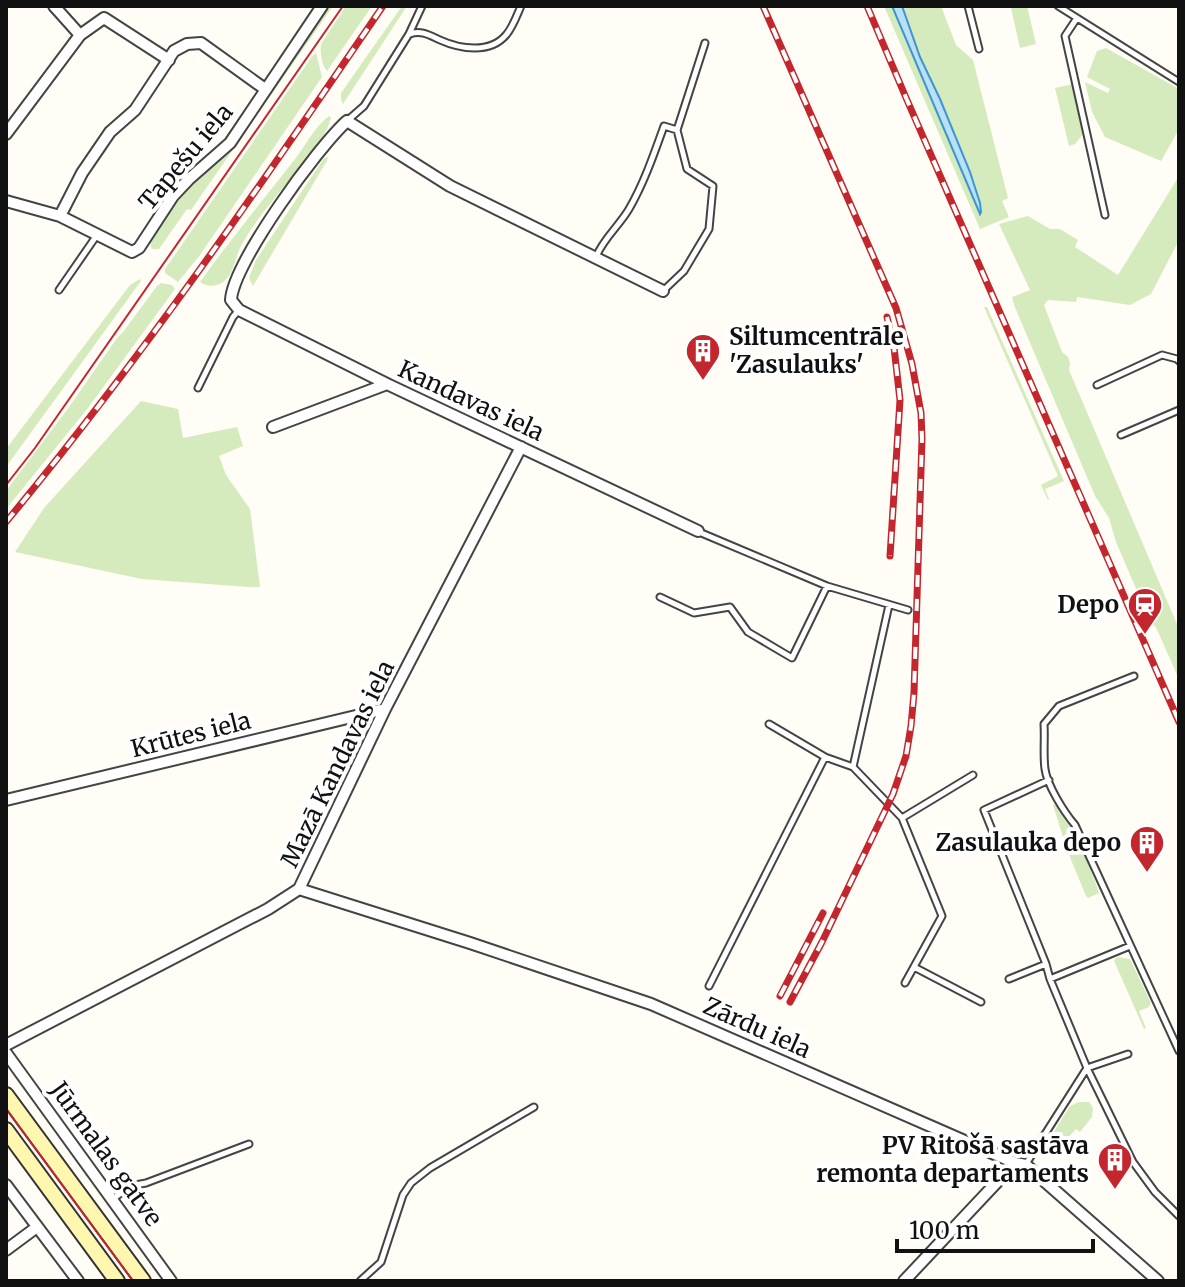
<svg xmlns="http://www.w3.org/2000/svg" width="1185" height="1287" font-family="Merriweather,serif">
	<rect width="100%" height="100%" fill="#fffdf5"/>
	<path fill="#d5ebbd" d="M329,6H333L191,210L187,209L159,249H152L150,243L170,211L194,182L225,154Z
		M346,6H372L327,71C321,64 320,53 321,44Z
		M402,6H407L343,104L341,100V93Z
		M884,6H941L956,45L973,60L1008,198L1002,201L1009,217L980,229Z
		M1018,6H1027L1036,44L1020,48L1011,8Z
		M1106,48L1179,89V129L1161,161L1105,137L1092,112L1085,82L1108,93L1110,89L1087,77L1097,51Z
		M316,53L322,77L200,255L178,282L165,273V269L313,55Z
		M1073,84L1083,134L1075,144L1069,146L1055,88Z
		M329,116L331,118C326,136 313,151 302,165C283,188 256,219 242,244C235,256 235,273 223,282C215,287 207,287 200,282C230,240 263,200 295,159C306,145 315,126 329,116Z
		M329,157L253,286L249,278L256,260L324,158Z
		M1179,176V240L1151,294L1130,305L1077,297L1076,302L1048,300L1044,305L1062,352L1068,357L1070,363L1069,370L1179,629V679L1158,632L1155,626H1152L1116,542L1109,518L1095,496L1014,305L1012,297L1030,290L999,224L1028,216L1050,229H1060L1078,240L1075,247L1118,275Z
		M140,279L141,281L6,467V449L130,285Z
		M161,283L172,285L175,289L88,408L6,509V491L69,407L117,338L123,332L157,286Z
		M984,307H987L1064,481L1045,489L1049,499L1048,500L1041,485L1058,476Z
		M141,401L178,409L183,438L237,427L243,446L219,456L226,475L250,509L260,587H248L142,579L15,552L44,508Z
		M1055,804C1059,809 1061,815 1065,820C1080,838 1087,862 1096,884L1099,893L1088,898L1086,896L1067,850L1053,805Z
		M1118,957L1130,959L1151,1003L1149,1007L1139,1011L1146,1028L1144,1029L1115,963L1114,960Z
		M1079,1102H1089L1093,1108L1092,1117L1080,1132L1076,1129L1051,1156H1047L1044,1152L1045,1146L1070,1106Z"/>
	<path fill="#b9e0f7" stroke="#3f96cf" stroke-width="2" d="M892,6H902L920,57L940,99L970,172L980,203L981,212L980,214Z"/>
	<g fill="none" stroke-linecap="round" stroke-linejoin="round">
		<defs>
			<path id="lane" d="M968,6L979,49
				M1058,6L1179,82
				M1077,18L1065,36L1105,215
				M410,34C421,30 429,35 440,40C460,49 490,54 506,35C513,27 517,15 521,6
				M348,120L364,106L409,34L422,6
				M596,257C603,239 619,226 629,209C644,183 654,154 664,126L677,130L705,43
				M59,290L97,235
				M664,290L684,271L709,229L713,186L687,169L677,130
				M1097,385L1162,355L1177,359L1179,361
				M198,388L233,317L239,310
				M1121,435L1179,410
				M699,532L827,586L908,610
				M660,597L694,613L730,607L748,632L792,658L827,586
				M1134,676L1059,706L1044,724C1045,739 1043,755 1045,769C1047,785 1064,812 1075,825L1179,1051
				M769,724L825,757L853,767L889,605
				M853,767L902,818L973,775
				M1049,780L984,810L1046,964L1050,979L1130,946
				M902,818L942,916L905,983
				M914,967L981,1002
				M1009,979L1046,964
				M1050,979L1087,1068L1133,1162L1155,1192L1179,1216
				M709,986L825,757
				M1026,1164L1087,1068L1128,1054
				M113,1199L130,1186L146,1183L249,1144
				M360,1281L381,1262L403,1195L411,1183L430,1168L534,1107"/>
			<path id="street" d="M80,35L104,18L169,60
				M6,134L80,35L54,6
				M6,201L60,216L132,252L139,248L173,196L189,179L230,143L322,6
				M60,216L82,173L110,132L135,110L174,51L187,44L201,43L265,89
				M663,291L450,186L347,121C318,147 233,263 231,300L239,310L387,384L698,531
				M273,427L387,384
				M6,800L385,709
				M299,889L470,943L651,1004L1015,1163L1026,1165L1158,1281
				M6,1045L268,909L299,889L385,709L521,447
				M6,1053L171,1281
				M6,1185L78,1281
				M6,1250L37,1227
				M904,1281L1015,1163"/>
			<path id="secondary" d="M6,1095L143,1281
				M6,1130L117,1281"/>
		</defs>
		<use href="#lane" stroke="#444" stroke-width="9"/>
		<use href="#street" stroke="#444" stroke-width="14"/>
		<use href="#secondary" stroke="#333" stroke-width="18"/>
		<use href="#lane" stroke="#fff" stroke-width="5"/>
		<use href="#street" stroke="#fff" stroke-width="10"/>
		<use href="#secondary" stroke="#fff6b0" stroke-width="14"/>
		<path stroke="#c4262e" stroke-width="2" d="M6,485L35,448L343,6
			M6,1109L133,1281"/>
		<defs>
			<path id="rail" d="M763,6L896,308L912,364L921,413L922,439L914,693L911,726L906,756L893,794L822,942L790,1002
				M867,6L907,100L1179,722
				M887,317L894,347L900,400L890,556
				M6,522C142,358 263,182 383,6
				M780,996L823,913"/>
		</defs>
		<use href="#rail" stroke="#c4262e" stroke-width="7"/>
		<use href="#rail" stroke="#fff" stroke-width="4" stroke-dasharray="12" stroke-linecap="butt"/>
	</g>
	<defs>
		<symbol id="building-pin" viewBox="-11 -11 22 30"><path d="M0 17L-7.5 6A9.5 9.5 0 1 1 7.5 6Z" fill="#c4262e" stroke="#fff"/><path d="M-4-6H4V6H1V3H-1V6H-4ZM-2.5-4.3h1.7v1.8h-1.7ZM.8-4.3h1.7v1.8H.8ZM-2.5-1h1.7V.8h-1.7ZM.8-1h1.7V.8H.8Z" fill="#fff"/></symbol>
		<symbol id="station-pin" viewBox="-11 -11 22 30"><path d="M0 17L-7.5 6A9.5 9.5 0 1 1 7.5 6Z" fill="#c4262e" stroke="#fff"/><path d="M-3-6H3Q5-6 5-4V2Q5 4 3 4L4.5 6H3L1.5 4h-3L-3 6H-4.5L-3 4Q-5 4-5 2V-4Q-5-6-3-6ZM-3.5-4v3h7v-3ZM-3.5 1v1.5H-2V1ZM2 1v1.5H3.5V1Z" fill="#fff"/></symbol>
	</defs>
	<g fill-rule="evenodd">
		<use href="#building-pin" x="683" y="331" width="40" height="54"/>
		<use href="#station-pin" x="1125" y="585" width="40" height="54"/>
		<use href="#building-pin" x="1127" y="823" width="40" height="54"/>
		<use href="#building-pin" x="1095" y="1140" width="40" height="54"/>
	</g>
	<g text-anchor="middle" stroke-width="8" stroke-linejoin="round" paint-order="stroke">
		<g font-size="24" fill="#111" stroke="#fff">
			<text transform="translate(186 157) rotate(-50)" y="8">Tapešu iela</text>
			<text transform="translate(471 401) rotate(25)" y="8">Kandavas iela</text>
			<text transform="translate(191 735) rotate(-14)" y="8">Krūtes iela</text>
			<text transform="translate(338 764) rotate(-64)" y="8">Mazā Kandavas iela</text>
			<text transform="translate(757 1028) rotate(24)" y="8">Zārdu iela</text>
			<text transform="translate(106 1154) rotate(54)" y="8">Jūrmalas gatve</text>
		</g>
		<g font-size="24" font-weight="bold" fill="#111" stroke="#fff" text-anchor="end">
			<text x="729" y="345" text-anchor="start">Siltumcentrāle<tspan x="729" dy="28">'Zasulauks'</tspan></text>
			<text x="1119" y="613">Depo</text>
			<text x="1121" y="851">Zasulauka depo</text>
			<text x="1089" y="1154">PV Ritošā sastāva<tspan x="1089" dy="28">remonta departaments</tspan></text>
		</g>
	</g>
	<rect width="1185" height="1287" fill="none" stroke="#111111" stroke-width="16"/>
	<path d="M897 1239v12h196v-12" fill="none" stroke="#111111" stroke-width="4"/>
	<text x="909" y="1239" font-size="24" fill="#111111" stroke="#ffffff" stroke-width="6" paint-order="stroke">100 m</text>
</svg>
